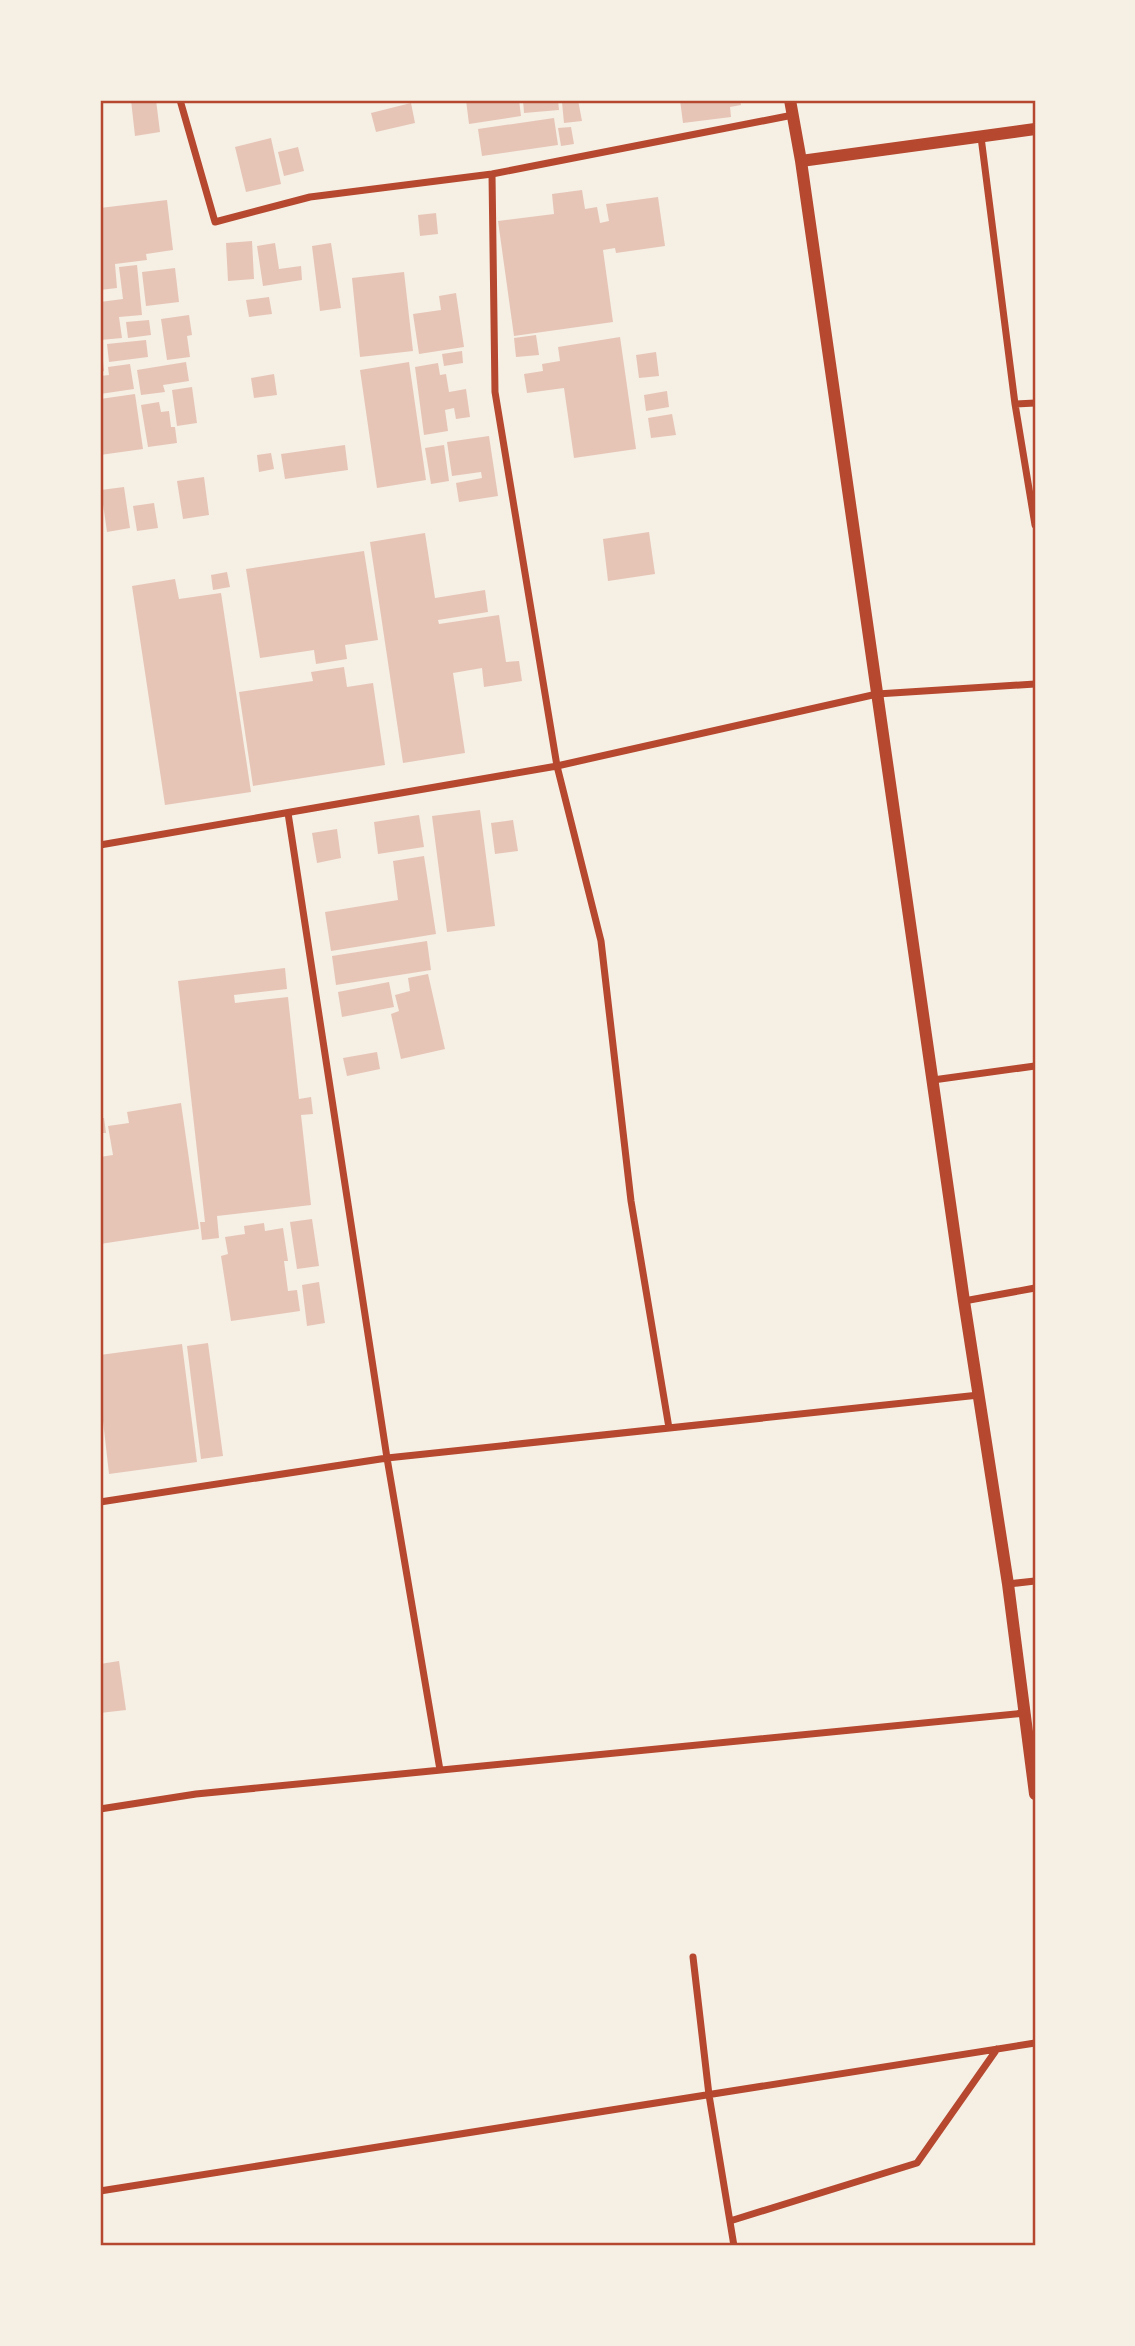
<svg xmlns="http://www.w3.org/2000/svg" width="1135" height="2346" font-family="Georgia,serif">
	<rect width="100%" height="100%" fill="#f6efe4"/>
	<path fill="#e6c5b7" d="M131,100H156L160,132L135,136Z
		M466,100H519L521,116L469,124Z
		M523,100H558L559,110L524,113Z
		M578,100L582,121L564,123L562,102Z
		M680,100H740L741,105L730,107L731,117L683,123Z
		M411,103L415,123L376,132L371,113Z
		M554,118L558,145L482,156L478,129Z
		M571,127L574,144L561,146L558,128Z
		M271,138L281,184L246,192L235,147Z
		M298,147L304,171L284,176L278,152Z
		M582,190L585,209L597,207L600,223L609,221L606,204L658,197L665,246L616,253L615,248L603,250L613,322L514,336L498,221L554,214L552,194Z
		M167,200L173,250L146,254L147,260L115,264L117,288L100,290V208Z
		M436,213L438,234L420,236L418,215Z
		M252,241L254,279L228,281L226,243Z
		M275,243L279,269L301,266L302,280L263,286L257,246Z
		M331,243L341,308L320,311L312,246Z
		M137,265L142,315L119,317L122,338L100,340V302L123,299L119,267Z
		M175,268L179,302L146,306L142,272Z
		M404,272L413,351L360,357L352,278Z
		M456,293L464,347L419,354L413,314L441,310L439,296Z
		M269,297L272,314L249,317L246,300Z
		M189,315L192,335L187,336L190,357L167,360L161,319Z
		M149,320L151,335L128,338L126,322Z
		M536,335L539,355L516,357L514,338Z
		M620,337L636,449L574,458L564,388L527,393L524,374L543,371L542,364L560,361L558,347Z
		M146,340L148,357L109,362L107,344Z
		M100,351H102L104,371L100,372Z
		M462,351L463,363L444,366L442,354Z
		M656,352L659,376L639,378L636,355Z
		M186,362L189,381L163,385L165,392L141,395L137,370Z
		M409,362L426,480L377,488L360,370Z
		M438,363L440,375L446,374L449,392L466,389L470,417L456,419L454,408L445,410L448,431L424,435L415,367Z
		M130,364L134,389L100,394V376L109,375L108,367Z
		M274,374L277,395L254,398L251,378Z
		M192,387L197,423L177,426L172,390Z
		M667,391L669,407L646,411L644,395Z
		M135,394L143,449L100,455V399Z
		M159,402L161,412L169,411L171,427H175L177,443L148,447L141,405Z
		M672,414L676,435L651,438L648,418Z
		M489,436L498,496L459,502L456,483L482,478L481,472L452,476L447,442Z
		M345,445L348,470L285,479L281,454Z
		M444,445L449,481L431,484L425,448Z
		M271,453L274,469L259,472L257,455Z
		M204,477L209,515L183,519L177,481Z
		M124,487L130,528L107,532L101,490Z
		M154,503L158,528L137,531L133,506Z
		M649,532L655,574L608,581L603,539Z
		M425,533L435,598L485,590L488,612L438,620L439,624L499,615L506,662L519,661L522,681L484,687L482,668L453,673L465,753L403,763L370,542Z
		M364,551L378,640L345,645L347,659L316,664L314,650L260,658L246,569Z
		M227,572L230,587L213,590L211,575Z
		M175,579L179,599L221,593L251,792L165,805L132,586Z
		M344,667L347,687L373,683L385,765L253,786L239,692L313,681L311,672Z
		M480,810L495,926L447,932L432,816Z
		M419,815L424,847L378,854L374,822Z
		M513,820L518,851L495,854L491,823Z
		M337,829L341,858L317,863L312,833Z
		M424,856L436,934L331,951L325,912L398,900L393,861Z
		M427,941L431,970L336,985L332,956Z
		M285,968L287,989L234,995L235,1003L288,997L299,1099L311,1097L313,1114L301,1115L311,1205L217,1216L219,1238L202,1240L200,1222H205L178,981Z
		M428,974L445,1049L401,1059L391,1014L399,1011L395,995L410,991L408,978Z
		M389,982L394,1007L342,1017L338,992Z
		M377,1052L380,1069L347,1076L343,1058Z
		M181,1103L199,1229L100,1244V1157L113,1155L108,1126L129,1123L127,1112Z
		M100,1118H104L106,1133H100Z
		M312,1219L319,1266L297,1269L290,1222Z
		M264,1223L265,1231L283,1228L288,1261H284L288,1291L297,1290L300,1311L231,1321L221,1256L228,1254L225,1237L245,1234L244,1226Z
		M319,1282L325,1323L307,1326L302,1285Z
		M208,1343L223,1456L201,1459L187,1346Z
		M182,1344L197,1462L109,1474L100,1394V1355Z
		M119,1661L126,1710L100,1713V1664Z"/>
	<g fill="none" stroke-linecap="round" stroke-linejoin="round">
		<path stroke="#b5482f" stroke-width="7" d="M180,100L215,222L310,197L492,174L793,115
			M981,137L1015,404L1035,525
			M492,174L495,392L557,766L601,941L631,1201L669,1428
			M1015,404L1035,403
			M288,813L387,1458L440,1770
			M100,845L557,766L877,694L1035,684
			M933,1080L1035,1066
			M964,1301L1035,1288
			M100,1502L387,1458L979,1395
			M1008,1584L1035,1581
			M100,1809L196,1794L1025,1713
			M693,1957L709,2095L734,2246
			M100,2191L1035,2043
			M730,2221L917,2163L997,2049"/>
		<path stroke="#b5482f" stroke-width="12" d="M790,100L801,161L964,1301L1008,1584L1035,1794
			M801,161L1035,129"/>
	</g>
	<rect width="1135" height="2346" fill="none" stroke="#f6efe4" stroke-width="203"/>
	<rect x="102" y="102" width="932" height="2142" fill="none" stroke="#b5482f" stroke-width="2.5"/>
</svg>
